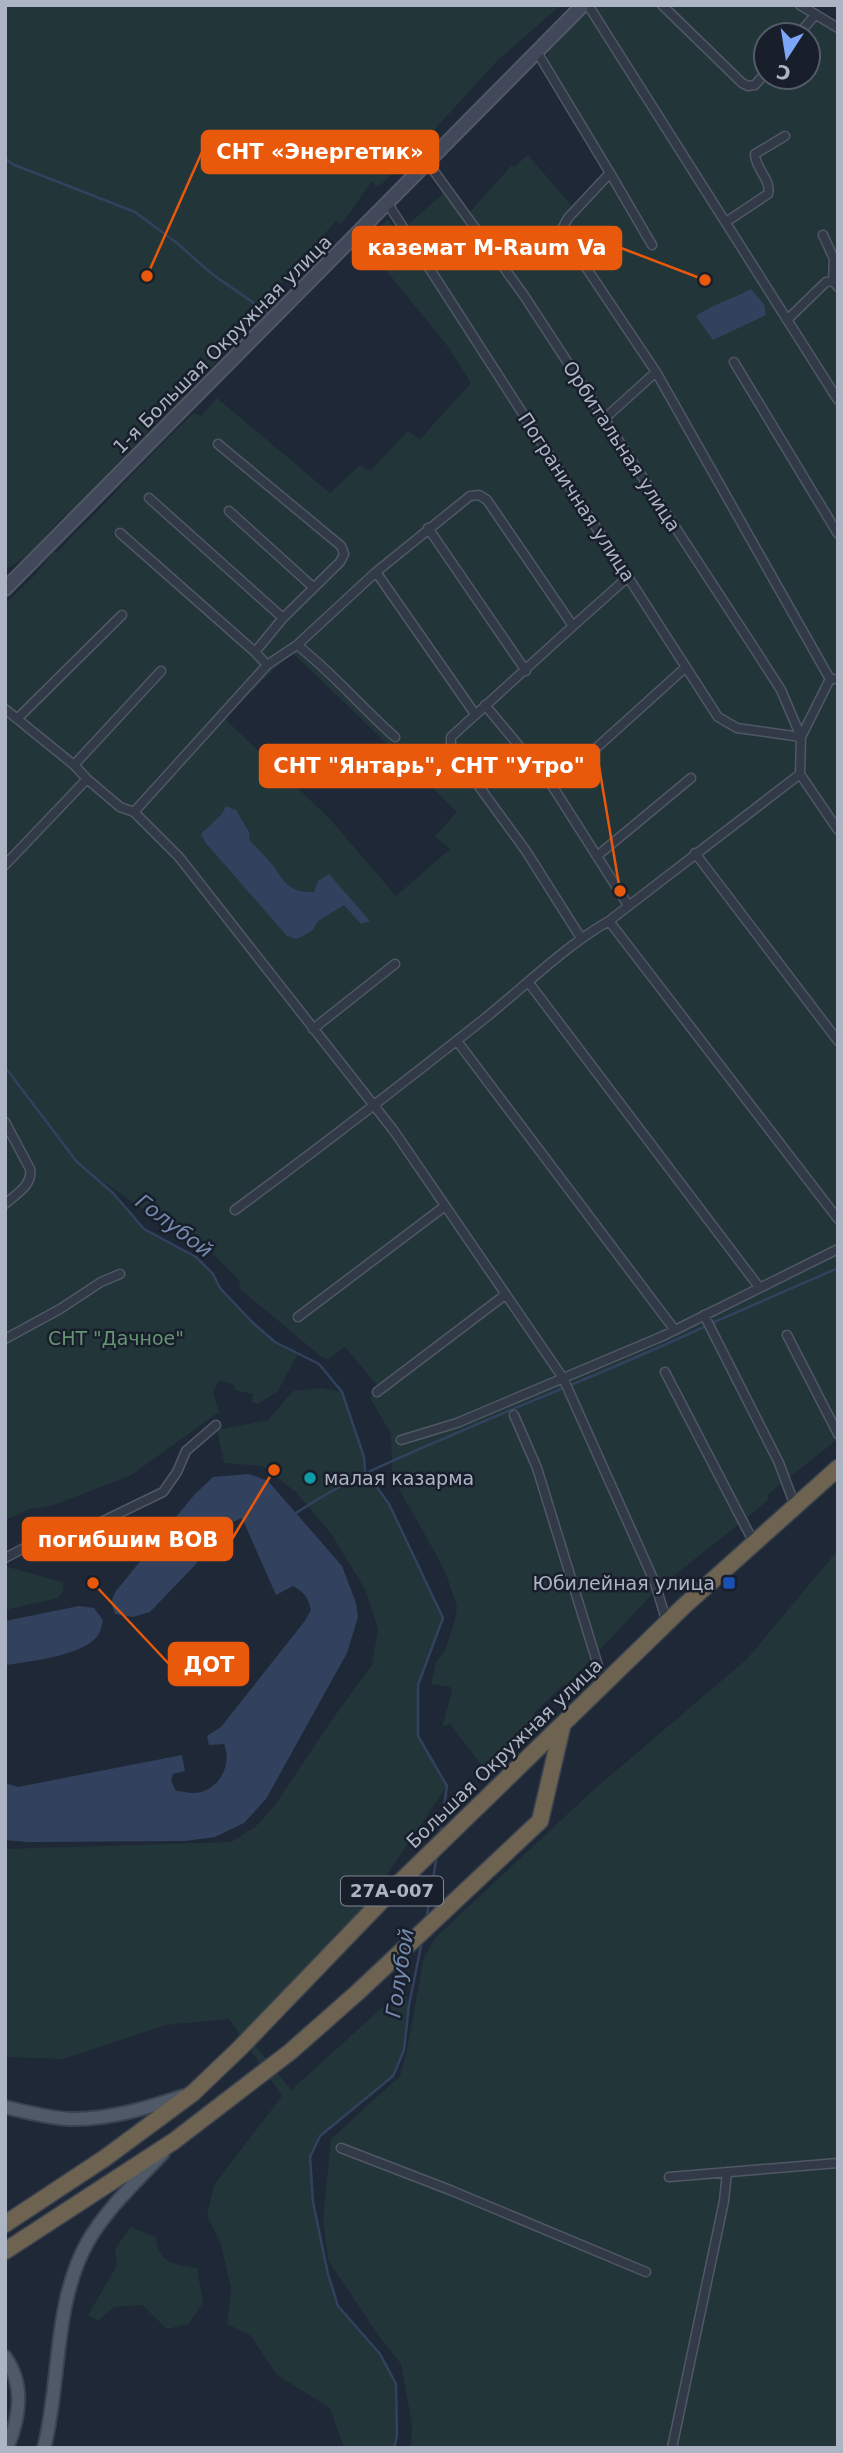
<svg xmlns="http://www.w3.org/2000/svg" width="843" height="2453" font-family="'DejaVu Sans',sans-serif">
	<rect width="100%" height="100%" fill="#1f2836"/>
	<path fill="#223538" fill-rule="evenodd" d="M5,5H561L497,61L415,151L383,183L377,186L372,182C361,194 354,210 341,224L336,221L245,324L247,331L192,387L188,383L184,386L185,397L157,422L76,507C50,524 34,558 5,569Z
		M590,5H796L838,30V1439L767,1495L769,1499L754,1512L657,1589L566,1686L564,1684L534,1713L535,1718L483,1767L450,1724L442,1727L452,1691L450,1687L431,1684L436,1663L446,1648L455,1619L457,1607L447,1577L437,1556L396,1484L392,1470L391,1434L370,1398L380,1389L345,1347L328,1359L323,1358L239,1288L240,1281L197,1238L192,1242L96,1177L133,1213L144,1229L196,1257L213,1274L220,1288L252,1322L275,1342L298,1354L278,1391L258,1404L252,1402L253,1394L235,1390L233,1384L219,1381L213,1392L219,1412L130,1476L51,1506L34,1509L32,1508L5,1520V604L36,574L53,552H58C70,537 83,526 96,513C128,478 160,445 194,413L201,416L217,398L330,493L360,465L370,471L408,431L420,439L471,383L449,348L363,242L388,219L396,231L411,222L447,190L468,214L512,165L514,167L528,155L571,205L614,173L542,65L550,50L558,43V38ZM766,35H808V77H766ZM292,652L457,812L435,836L450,849L396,896L329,818L224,718Z
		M321,1388L342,1392L364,1457L365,1471L389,1504L443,1618L418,1685V1736L447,1786L368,1903L244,2032L291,2090L404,1988L409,2005L404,2050L393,2076L320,2136L310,2157L313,2202L328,2274L338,2306L380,2354L396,2384L397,2436L394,2448H344L330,2408L277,2375L250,2335L227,2324L231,2289L221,2244L207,2215L214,2185L282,2096L229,2019L166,2025L63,2059L5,2057V1849L231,1842L255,1827L273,1808L331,1721L372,1665L378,1629L366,1591L332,1535L296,1492L262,1466L224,1463L217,1430L268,1420L293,1391Z
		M838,1550V2448H411L412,2425L401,2364L378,2335L328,2260L323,2219L331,2139L400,2076L407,2050L423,1961L434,1939L591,1792L747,1659Z
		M5,1566L62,1582L64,1590L58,1598L5,1610Z
		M131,2227L156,2237C158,2264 175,2264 197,2268L203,2303L188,2324L167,2329L142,2305L114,2307L98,2321L88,2315L117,2265L115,2249Z"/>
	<path fill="#32425e" d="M751,289L764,304L766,315L713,340L696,316C713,304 733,299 751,289Z
		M226,806L236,810L250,834L249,840C256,847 263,854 269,861C285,879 285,893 314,892L318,881L329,874L370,921L361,924L344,905L318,921L313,930L297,939L287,936L205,842L201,834L222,814Z
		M249,1474L268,1481L342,1566L356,1603L358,1617L347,1653L266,1799L244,1823L215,1837L185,1841L28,1842L5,1840V1783L18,1787L182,1755L185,1771L173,1774L171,1781L176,1791C181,1791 188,1793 193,1793C218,1793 233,1765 224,1744L209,1745L207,1736L221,1727L304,1622L311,1610C308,1597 304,1592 293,1586L276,1595L242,1518L226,1525L195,1565L150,1612L133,1617L115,1614L111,1602L116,1591L194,1495L213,1477Z
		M79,1606L94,1608L103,1620C102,1624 101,1631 98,1635C86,1655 28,1662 5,1665V1621Z"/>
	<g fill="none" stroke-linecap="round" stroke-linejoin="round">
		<path stroke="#32425e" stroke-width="2.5" d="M5,158L12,164L135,212L177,243L212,274L268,313
			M5,1067L77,1162L113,1193L144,1229L196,1257L213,1274L220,1288L252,1322L275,1342L319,1364L342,1392L364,1457L365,1471
			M712,1323L838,1268
			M368,1475L389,1504L443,1618L418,1685V1736L447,1786L440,1834
			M296,1513C347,1479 396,1459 452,1435C537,1398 623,1365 706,1326
			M426,1921L437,1855
			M394,2448L397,2436L396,2384L380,2354L338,2306L328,2274L313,2202L310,2157L320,2136L393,2076L404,2050L409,2005L422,1941"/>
		<defs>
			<path id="street" d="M588,5L838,400
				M662,5L742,83L748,86L755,85L766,72
				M800,5L838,28
				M798,35L815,15
				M537,52L610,173L568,218L563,227L565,236L656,372L830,679
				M428,163L523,294L756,651L781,690L801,737
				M610,173L652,245
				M388,204L718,717L737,728L801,737
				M726,222L768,194C772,180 755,169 755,154L785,136
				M823,235L834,259L833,281L838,287
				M787,320L826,282L833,281
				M734,362L838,534
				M604,419L656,372
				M218,444L341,546L344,554L340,562L283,618L255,652L267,665
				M149,498L283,618
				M229,511L313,587
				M428,528L526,671
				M120,533L255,652
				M376,572L475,714
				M573,626L628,577
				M297,645C332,672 361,707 395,737
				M485,705L553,787
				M5,709L74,765L87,779L120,807L134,812L179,857L394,1131L563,1378L655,1583L667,1623
				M17,719L122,615
				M74,765L161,671
				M800,774L838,830
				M134,812L267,665L297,645L376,572L470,496L479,495L487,500L573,626L451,737V748L526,851L581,938
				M695,853L838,1041
				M597,856L691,778
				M5,865L87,779
				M628,905L553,787L686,667
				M609,921L838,1219
				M529,983L759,1287
				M313,1029L395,964
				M457,1041L674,1329
				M5,1122L30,1169C33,1185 16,1194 5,1204
				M235,1210C319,1148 402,1084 484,1019C523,988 566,945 609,921L800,774L801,737L830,679H838
				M704,1315L779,1463L795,1506
				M298,1317L445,1206
				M787,1335L838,1434
				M5,1339L60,1309L101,1282L120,1274
				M665,1372L754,1543
				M377,1392L505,1295
				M514,1415L537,1468L604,1685
				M401,1440L457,1423L663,1336L838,1249
				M5,1558L49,1535L97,1524L163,1492L177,1472L186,1451L216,1425
				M341,2148L450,2190L646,2272
				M669,2177L838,2163
				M672,2448L724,2201L727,2172"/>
			<path id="secondary" d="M5,589L583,5"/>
			<path id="primary" d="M5,2107C27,2112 48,2118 70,2119C108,2120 147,2108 183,2096
				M5,2357C25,2385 20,2417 7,2448
				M44,2448C61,2381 53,2305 87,2243C106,2209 137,2181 163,2153"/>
			<path id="highway" d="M5,2224L105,2158L193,2093L240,2048L393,1889L684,1606L838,1468
				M5,2251L174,2141L290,2052L358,1992L540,1821L562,1727"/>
		</defs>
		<use href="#street" stroke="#505765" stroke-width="11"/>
		<use href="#secondary" stroke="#505765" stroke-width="16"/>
		<use href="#primary" stroke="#3c4350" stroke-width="16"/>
		<use href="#highway" stroke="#3d4451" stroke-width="19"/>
		<use href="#street" stroke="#333a47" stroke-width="8"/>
		<use href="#secondary" stroke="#41485a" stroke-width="12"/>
		<use href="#primary" stroke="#505967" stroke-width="12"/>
		<use href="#highway" stroke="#6d6350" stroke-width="16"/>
	</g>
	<circle fill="#0f9aa8" stroke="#181f2b" stroke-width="2.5" cx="310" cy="1478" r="7"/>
	<rect fill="#1a4fb4" stroke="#181f2b" stroke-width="2.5" x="722" y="1576" width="14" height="14" rx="3.5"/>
	<g text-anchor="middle" stroke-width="5" stroke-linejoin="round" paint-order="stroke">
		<rect fill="#181f2b" stroke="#808796" stroke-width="2" x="341" y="1876.5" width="102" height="29" rx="5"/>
		<g font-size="18" font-weight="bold" fill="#adb4c4">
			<text x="392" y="1897">27А-007</text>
		</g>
		<g font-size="19" fill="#adb4c4" stroke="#181f2b">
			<text transform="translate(222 344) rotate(-45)" y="7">1-я Большая Окружная улица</text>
			<text transform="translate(622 446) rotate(57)" y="7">Орбитальная улица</text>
			<text transform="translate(577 497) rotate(57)" y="7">Пограничная улица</text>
			<text transform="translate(504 1753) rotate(-44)" y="7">Большая Окружная улица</text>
		</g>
		<g font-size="19" fill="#659473" stroke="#181f2b">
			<text x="116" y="1345">СНТ "Дачное"</text>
		</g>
		<g font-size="19" fill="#adb4c4" stroke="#181f2b" text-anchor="start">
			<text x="324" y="1485">малая казарма</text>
			<text x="715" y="1590" text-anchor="end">Юбилейная улица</text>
		</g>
		<g font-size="21" font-style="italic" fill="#7489ad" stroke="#181f2b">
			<text transform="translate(174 1226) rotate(37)" y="7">Голубой</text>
			<text transform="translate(400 1973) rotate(-81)" y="7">Голубой</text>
		</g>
	</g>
	<path fill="none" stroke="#e8590c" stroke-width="2.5" d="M147 276L202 152M705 280L621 248M620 891L599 766M274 1470L232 1539M93 1583L169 1664"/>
	<g fill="#e8590c" stroke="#181f2b" stroke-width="2.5">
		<circle cx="147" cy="276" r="7"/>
		<circle cx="705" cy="280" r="7"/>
		<circle cx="620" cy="891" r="7"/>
		<circle cx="274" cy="1470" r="7"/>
		<circle cx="93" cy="1583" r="7"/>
	</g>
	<g fill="#e8590c" stroke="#e8590c" stroke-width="2.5">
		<rect x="202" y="131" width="236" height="42" rx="7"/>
		<rect x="353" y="227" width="268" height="42" rx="7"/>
		<rect x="260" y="745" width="339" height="42" rx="7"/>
		<rect x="23" y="1518" width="209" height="42" rx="7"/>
		<rect x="169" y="1643" width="79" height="42" rx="7"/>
	</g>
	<g font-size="21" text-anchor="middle" font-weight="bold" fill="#fff">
		<text x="320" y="159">СНТ «Энергетик»</text>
		<text x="487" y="255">каземат M-Raum Va</text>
		<text x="429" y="773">СНТ "Янтарь", СНТ "Утро"</text>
		<text x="128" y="1547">погибшим ВОВ</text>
		<text x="209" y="1672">ДОТ</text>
	</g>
	<rect width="843" height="2453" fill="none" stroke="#adb4c4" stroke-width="14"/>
	<g transform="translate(787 56) rotate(192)"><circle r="33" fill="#181f2b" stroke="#545b68" stroke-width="2"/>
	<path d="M0-5L12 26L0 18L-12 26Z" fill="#7da5f8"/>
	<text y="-10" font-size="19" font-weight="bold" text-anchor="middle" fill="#adb4c4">С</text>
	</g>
</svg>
